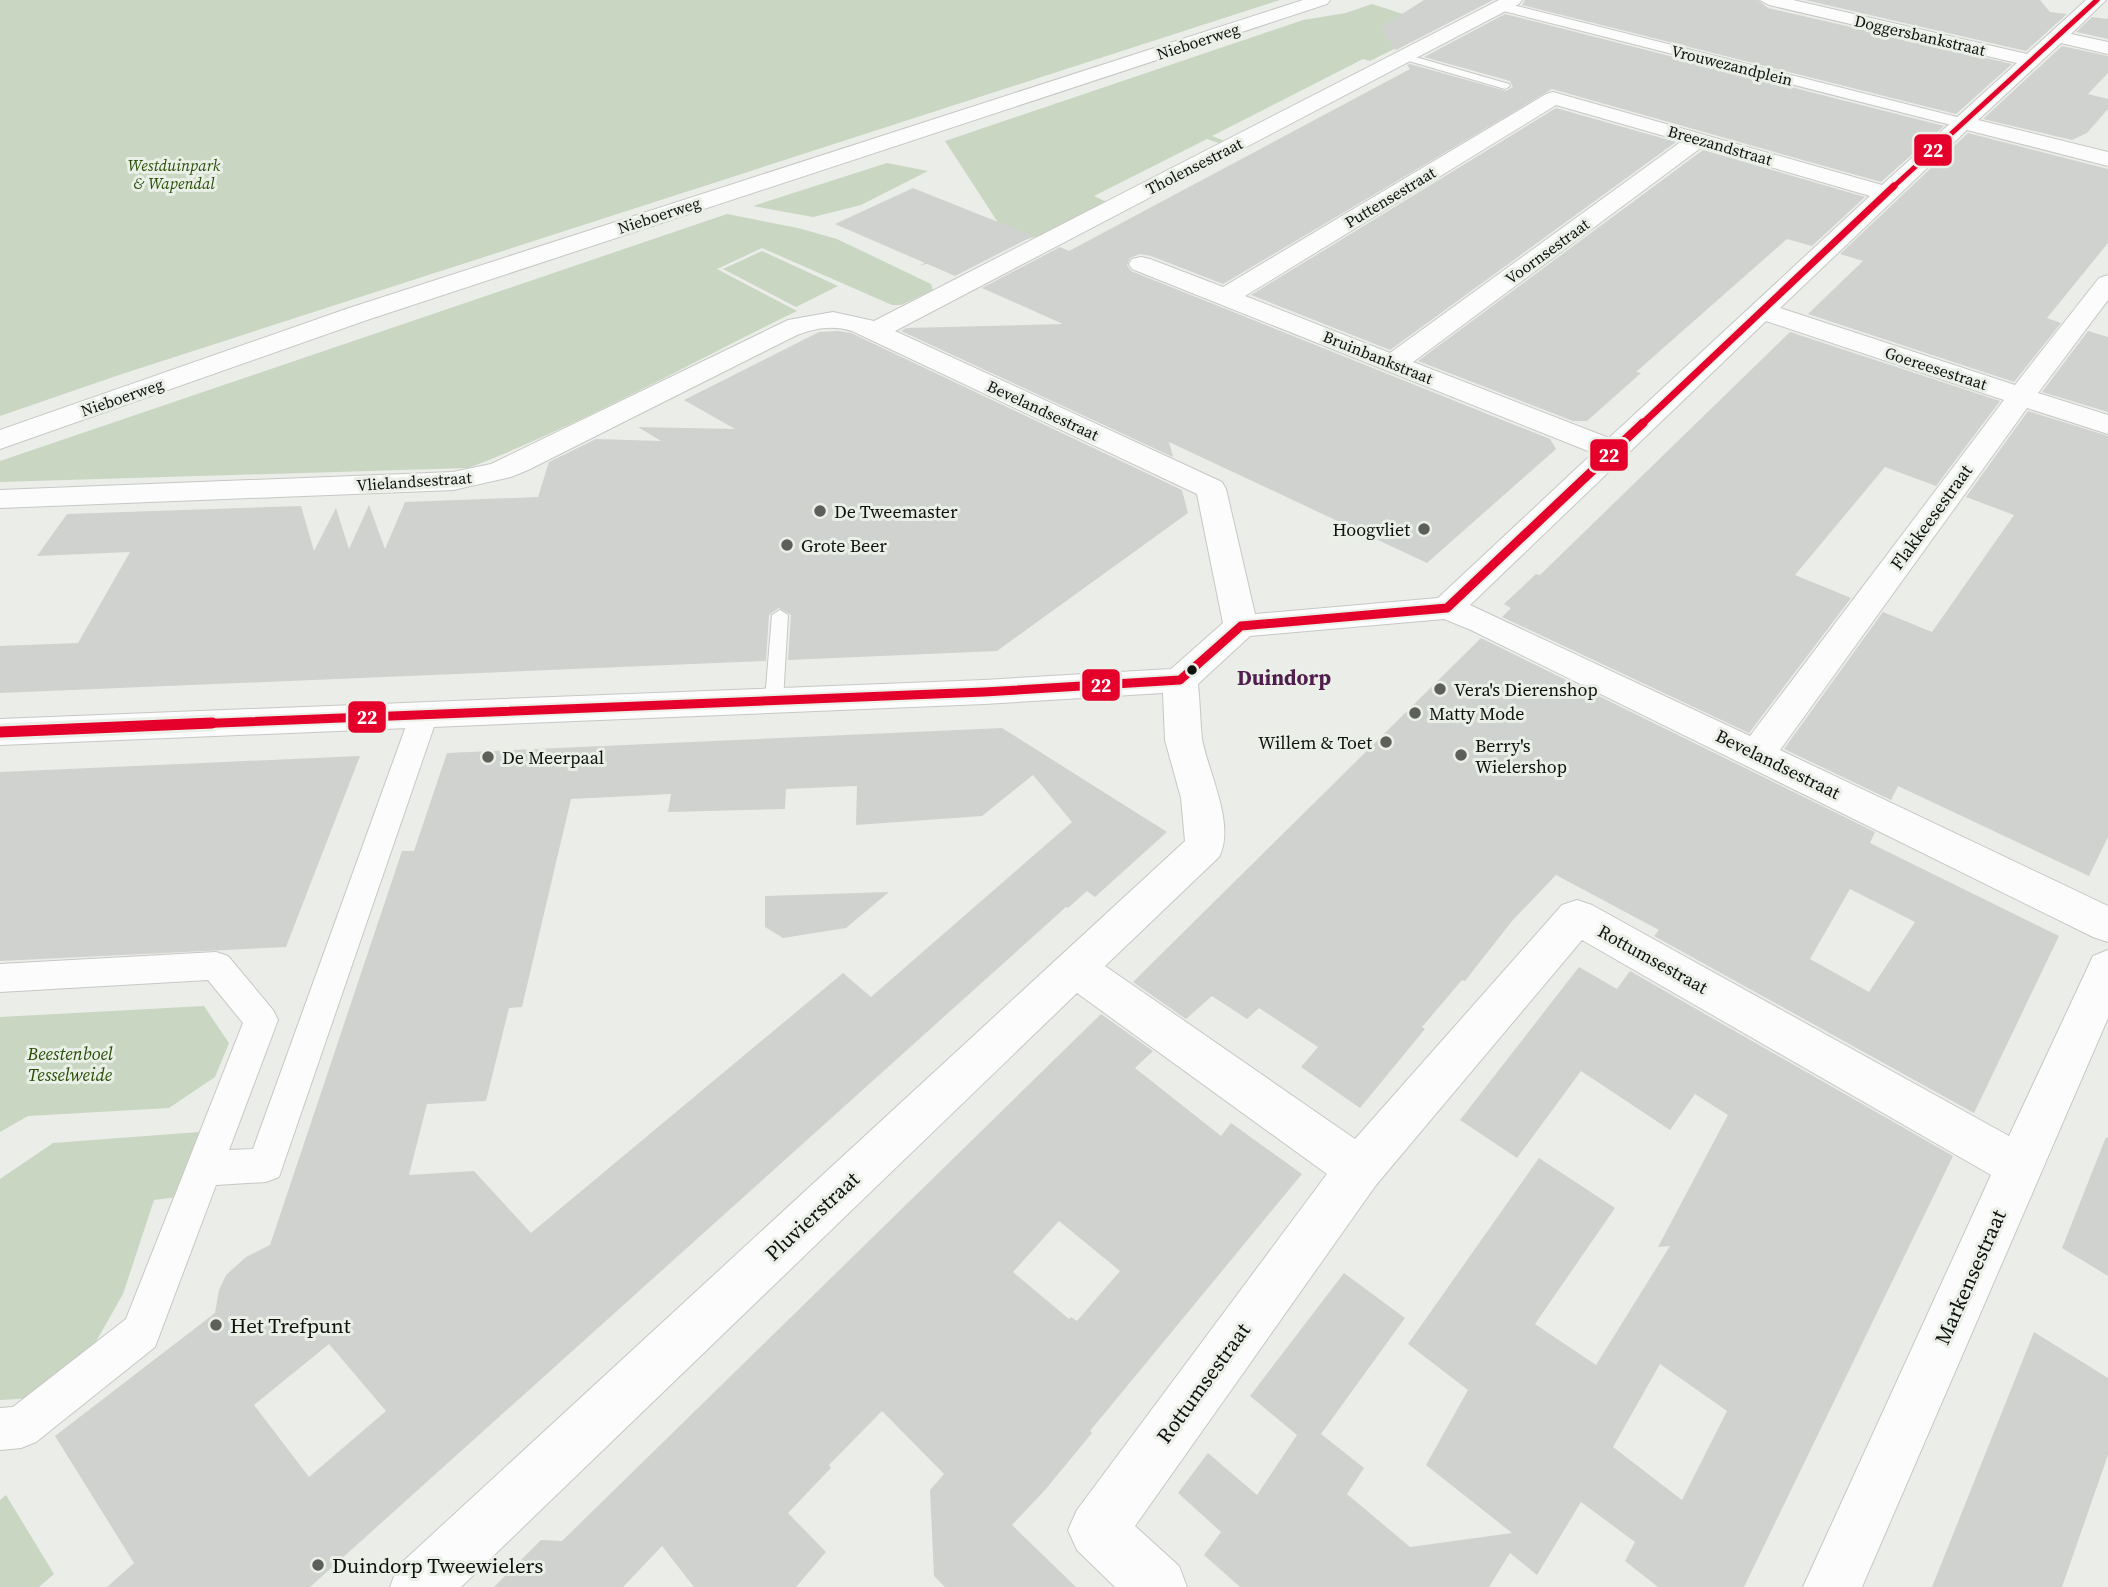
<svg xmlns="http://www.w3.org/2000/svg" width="2108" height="1587" font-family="'Source Serif 4',serif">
<rect width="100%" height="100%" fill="#ebede9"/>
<path fill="#c9d6c2" d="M0 0H1280L122 374 0 416Z
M1372 4 1440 26 1370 61 1363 59 1212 136 1227 142 1222 144 1207 139 1094 196 1109 203 1039 236 918 266 995 233 997 221 945 141 1303 20 1346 13Z
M887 163 928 171 861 205 813 217 753 206Z
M727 214 798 228 837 239 931 284 933 290 901 305H892L762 248 717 269 797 311C688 364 581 425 468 468L0 482V461Z
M762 251 838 286 796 307 723 269Z
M204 1006 229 1043 215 1077 169 1108 28 1116 0 1132V1017Z
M199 1132 178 1197 154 1200 123 1294 89 1354 34 1398 0 1400V1179L53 1143Z
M6 1495 54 1574 39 1587H0V1500Z"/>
<path fill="#d0d2cf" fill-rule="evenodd" d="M1424 0H1493L1396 50 1380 28Z
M1525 0H1758L1768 8 2012 64 1956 114 1522 5Z
M1805 0H2040L2050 12 2067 14 2026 51Z
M1505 14 1944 126 1881 182 1552 89 1223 284 1151 256 1140 254 1130 258 1127 265 1131 271 1550 439 1556 449 1427 563 1169 442 1173 457 901 331 906 328 1063 324 982 288 1060 247 1069 251 1410 69 1407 65 1410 64 1506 91 1513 87 1510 81 1424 57Z
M2092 17 2108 19V39L2076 32Z
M2062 46 2108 56V73L2088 94 2108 99V109L2087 133 2072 140 1983 119Z
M1556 108 1676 142 1390 350 1251 295Z
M1968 133 2108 169V243L2047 318 2061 323 2014 382 1808 314 1863 261 1840 254Z
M1703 150 1865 197 1812 246 1787 239 1636 372 1641 373 1587 421H1573L1418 361Z
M913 188 1033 236 955 276 835 224Z
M838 331 851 333 1182 490 1188 513 997 651 788 660 791 615 779 608 769 615 766 661 0 693V646L78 643 130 552 37 556 67 514 301 506 314 551 336 508 349 549 369 505 385 549 405 502 538 497 549 462 596 439 661 441 638 427 735 429 684 400 819 332Z
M2088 331 2108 337V412L2042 392Z
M1790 332 2000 401 1936 486 1885 467 1795 575 1851 598 1749 733 1502 617 1511 608 1504 604 1536 574 1540 575Z
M2028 411 2108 436V837L2089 876 1898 786 1891 800 1784 749 1883 612 1932 632 2014 515 1966 497Z
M1481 638 1875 832 1870 843 2059 936 1974 1113 1654 936 1659 930 1556 875 1512 921 1465 981 1462 980 1422 1027 1425 1029 1360 1108 1301 1067 1318 1047 1259 1008 1247 1019 1212 996 1186 1019 1133 982ZM1850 889 1915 922 1869 992 1810 959Z
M1002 728 1167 832 1095 897 1087 891 1068 908 1066 907 310 1587H107L134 1563 55 1436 215 1313 219 1290 226 1275 246 1257 270 1245 402 851H414L447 753ZM1033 775 1072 822 871 997 843 973 531 1233 474 1171 409 1175 427 1104 486 1101 509 1008 522 1007 571 799 671 794 668 812 785 809 786 789 857 786 856 825 982 816ZM329 1344 386 1411 309 1477 254 1405Z
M360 756 286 947 0 961V772Z
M889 892 846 928 783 938 765 927V896Z
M1579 967 1617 989 1630 971 1953 1156 1744 1587H1658L1625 1561 1635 1542 1581 1502 1537 1575 1510 1553 1489 1587H1240L1204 1555 1221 1532 1178 1493 1208 1453 1257 1495 1297 1435 1250 1396 1344 1273 1405 1318 1321 1434 1364 1468 1347 1494 1410 1547 1512 1533 1426 1465 1468 1390 1408 1344 1539 1158 1615 1208 1535 1324 1596 1365 1670 1246 1658 1247 1728 1115 1695 1094 1670 1130 1581 1071 1517 1158 1460 1120ZM1660 1364 1727 1411 1682 1500 1613 1447Z
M1101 1014 1153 1051 1135 1068 1221 1136 1231 1123 1302 1174 1090 1431 1092 1433 1045 1490 1012 1525 1076 1587H945L934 1576 930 1490 944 1474 882 1411 829 1465 831 1468 788 1513 826 1552 796 1587H694L662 1546 623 1587H494L541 1540 562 1541ZM1059 1221 1120 1271 1077 1321 1071 1317 1069 1319 1013 1272Z
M2106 1137 2108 1138V1276L2062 1248Z
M2034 1332 2108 1378V1455L2062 1587H1932Z"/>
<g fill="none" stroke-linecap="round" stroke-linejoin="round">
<defs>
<path id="service" d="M1405 54 1509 84 1510 86 1505 89 1402 59 1400 57Z
M780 610 788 615 783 700 780 704H768L765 700 772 615Z"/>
<path id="pedestrian" d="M1501 2 1969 120 1971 123 1963 128 1496 9V3Z
M424 705 434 708 438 715 279 1177 266 1182 216 1185 155 1347 36 1442 21 1448 0 1450V1408L13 1407 126 1319 243 1023 208 980 0 992V964L216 952 228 956 273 1010 278 1020 229 1150 253 1149 410 715 414 708Z"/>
<path id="minor" d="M1499 0H1522L1519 4 895 331 1222 482 1226 489 1255 614 1438 598 1593 453 1132 269 1129 264 1132 259 1141 257 1150 259 1223 287 1546 94 1553 92 1882 185 2017 63 1769 5 1760 0H1793L2027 54 2086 0H2106L2071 34 2108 42V54L2061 43 1978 120 2108 152V166L1967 130 1780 308 2015 385 2099 278 2108 275V300L2038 393 2108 415V434L2027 408 1780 750 2108 906V942L2093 937 1471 630 1444 619 1250 636 1198 684C1200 702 1200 721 1202 739 1208 772 1236 825 1219 857L1105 966 1355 1139 1562 905 1577 900 1592 905 2009 1136 2093 956 2108 950V1018L1862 1587H1803L1991 1175 1582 940 1376 1185 1135 1526 1179 1566 1187 1587H1115L1077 1550 1068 1530 1077 1510 1327 1174 1077 993 461 1587H390L398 1566 1185 841 1181 798 1165 740 1163 693 984 704 0 745V719L984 680 1171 669 1223 623 1197 494 852 331C833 325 816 328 797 335L528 470 511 477 453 490 0 508V490L453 472 491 464 788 320 833 312 874 321ZM1556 105 1682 141 1390 353 1245 296ZM1702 147 1870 196 1609 438 1413 362ZM1766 321 2004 400 1750 736 1470 605Z"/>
<path id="tertiary" d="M1303 0H1330L1327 4 367 320 0 449V430L349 308Z"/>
</defs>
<use href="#service" stroke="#c7c8c5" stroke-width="2"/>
<use href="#pedestrian" stroke="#c7c8c5" stroke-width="2"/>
<use href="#minor" stroke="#c7c8c5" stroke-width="2"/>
<use href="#tertiary" stroke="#c7c8c5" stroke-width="2"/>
<use href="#service" fill="#fcfcfc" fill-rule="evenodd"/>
<use href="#pedestrian" fill="#fcfcfc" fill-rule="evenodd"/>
<use href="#minor" fill="#fcfcfc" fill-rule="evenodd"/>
<use href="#tertiary" fill="#fcfcfc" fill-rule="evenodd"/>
<defs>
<path id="bus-1-far3" d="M1892 188 2097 0"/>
<path id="bus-1-far2" d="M1641 425 1894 186"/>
<path id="bus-1-far1" d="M1447 608 1643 423
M169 725 984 692 1180 680 1241 626 1447 608"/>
<path id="bus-1" d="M0 732 212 723"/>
</defs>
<use href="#bus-1-far3" stroke="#eaefe7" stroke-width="8"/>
<use href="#bus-1-far2" stroke="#eaefe7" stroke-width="10"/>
<use href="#bus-1-far1" stroke="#eaefe7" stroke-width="13"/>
<use href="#bus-1" stroke="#eaefe7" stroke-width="17"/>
<use href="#bus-1-far3" stroke="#e4002b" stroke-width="5"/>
<use href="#bus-1-far2" stroke="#e4002b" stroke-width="7"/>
<use href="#bus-1-far1" stroke="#e4002b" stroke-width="9"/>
<use href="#bus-1" stroke="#e4002b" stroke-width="11"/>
</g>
<g fill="#5d5f5b" stroke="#eaefe7" stroke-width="2.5">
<circle cx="820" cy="511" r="7"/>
<circle cx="1424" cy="529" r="7"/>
<circle cx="787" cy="545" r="7"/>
<circle cx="1440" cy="689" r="7"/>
<circle cx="1415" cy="713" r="7"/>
<circle cx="1386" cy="742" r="7"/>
<circle cx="1461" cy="755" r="7"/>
<circle cx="488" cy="757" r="7"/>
<circle cx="216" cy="1325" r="7"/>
<circle cx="318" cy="1565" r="7"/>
</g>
<circle fill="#10120f" stroke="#eaefe7" stroke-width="2.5" cx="1192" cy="670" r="6"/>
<g text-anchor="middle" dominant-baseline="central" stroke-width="6" stroke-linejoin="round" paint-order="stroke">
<g font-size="16" fill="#10120f" stroke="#eaefe7">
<text transform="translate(1920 35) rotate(13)">Doggersbankstraat</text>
<text transform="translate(1198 41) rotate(-18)">Nieboerweg</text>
<text transform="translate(1732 65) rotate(14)">Vrouwezandplein</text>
<text transform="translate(1720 145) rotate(16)">Breezandstraat</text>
<text transform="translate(1194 166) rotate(-27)">Tholensestraat</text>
<text transform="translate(1390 197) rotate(-31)">Puttensestraat</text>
<text transform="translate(659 215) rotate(-18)">Nieboerweg</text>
<text transform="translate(1547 251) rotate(-36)">Voornsestraat</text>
<text transform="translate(1378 357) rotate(22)">Bruinbankstraat</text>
<text transform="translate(1936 368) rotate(18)">Goereesestraat</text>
<text transform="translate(122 397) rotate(-19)">Nieboerweg</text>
<text transform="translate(1043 410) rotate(25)">Bevelandsestraat</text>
<text transform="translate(414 481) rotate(-4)">Vlielandsestraat</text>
</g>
<g font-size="16" font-style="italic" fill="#284f05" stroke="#eaefe7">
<text x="174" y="165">Westduinpark<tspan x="174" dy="18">&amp; Wapendal</tspan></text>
</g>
<g font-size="18" fill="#10120f" stroke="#eaefe7" text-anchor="start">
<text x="834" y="511">De Tweemaster</text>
<text x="1410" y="529" text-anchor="end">Hoogvliet</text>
<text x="801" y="545">Grote Beer</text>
<text x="1454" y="689">Vera's Dierenshop</text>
<text x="1429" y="713">Matty Mode</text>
<text x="1372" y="742" text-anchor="end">Willem &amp; Toet</text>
<text x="1475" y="745">Berry's<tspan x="1475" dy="21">Wielershop</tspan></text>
<text x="502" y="757">De Meerpaal</text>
</g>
<g font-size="18" fill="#10120f" stroke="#eaefe7">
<text transform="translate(1931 517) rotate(-54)">Flakkeesestraat</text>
<text transform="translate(1778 764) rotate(26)">Bevelandsestraat</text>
<text transform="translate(1653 959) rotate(29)">Rottumsestraat</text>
</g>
<g font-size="18" font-style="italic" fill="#284f05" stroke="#eaefe7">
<text x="70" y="1053">Beestenboel<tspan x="70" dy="21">Tesselweide</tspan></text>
</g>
<g font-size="21" font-weight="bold" fill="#501e4e" stroke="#eaefe7">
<text x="1284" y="677">Duindorp</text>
</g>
<g font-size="21" fill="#10120f" stroke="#eaefe7">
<text transform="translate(812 1216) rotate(-43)">Pluvierstraat</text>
<text transform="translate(1970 1277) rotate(-66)">Markensestraat</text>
<text transform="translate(1203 1383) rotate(-54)">Rottumsestraat</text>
</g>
<g font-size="21" fill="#10120f" stroke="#eaefe7" text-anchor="start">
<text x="230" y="1325">Het Trefpunt</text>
<text x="332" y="1565">Duindorp Tweewielers</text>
</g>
</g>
<g stroke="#eaefe7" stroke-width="2.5">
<rect x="1913" y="133" width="40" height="34" rx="7" fill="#e4002b"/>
<rect x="1589" y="438" width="40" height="34" rx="7" fill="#e4002b"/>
<rect x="1081" y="668" width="40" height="34" rx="7" fill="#e4002b"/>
<rect x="347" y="700" width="40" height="34" rx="7" fill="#e4002b"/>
</g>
<g font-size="19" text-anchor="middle" font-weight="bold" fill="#fff">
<text x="1933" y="157">22</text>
<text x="1609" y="462">22</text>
<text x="1101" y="692">22</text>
<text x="367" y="724">22</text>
</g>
</svg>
